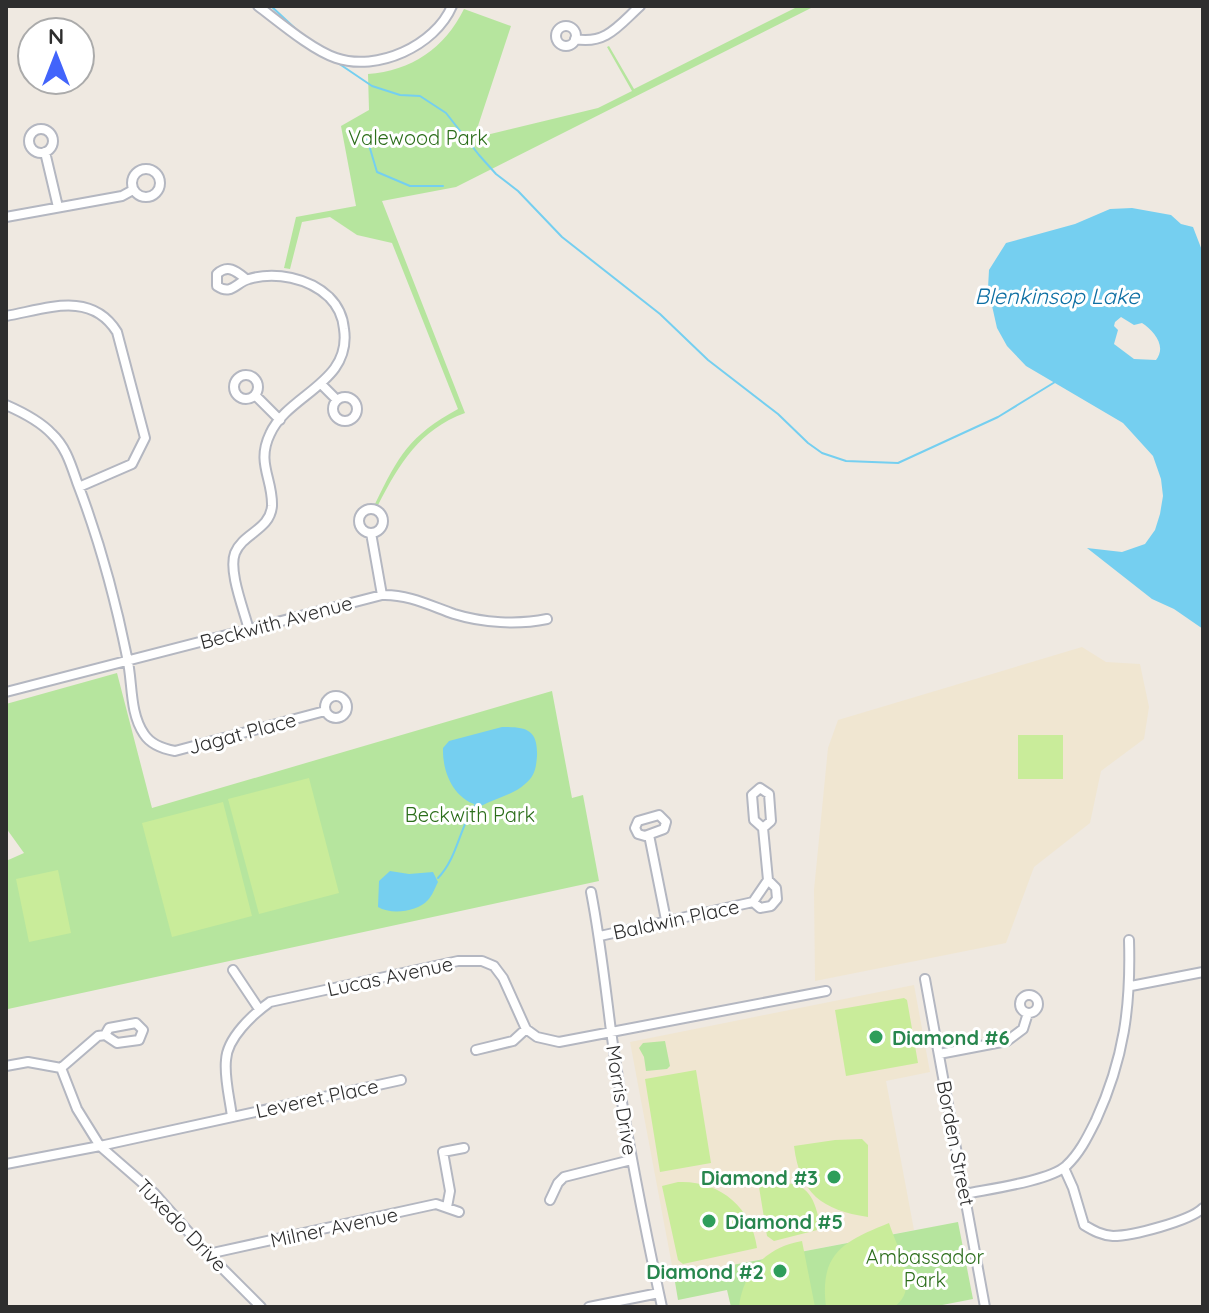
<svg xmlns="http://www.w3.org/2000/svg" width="1209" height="1313" font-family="Quicksand,sans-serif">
<rect width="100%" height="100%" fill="#efe9e1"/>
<path fill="#f0e6d1" d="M1082 647 1106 662 1140 664 1149 707 1144 739 1101 771 1090 823 1034 867 1006 943 815 981 814 890 828 748 838 720Z
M914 985 930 1072 886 1081 914 1230 674 1276 630 1042Z"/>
<path fill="#b6e59e" d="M799 6H815L456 187 382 201 465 413C419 430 400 463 378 505L375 504C399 455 409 436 458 409L392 243 357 235 330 217 302 222 290 269 284 268 296 217 356 206 341 126 369 110 368 74C411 71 445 48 464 9L511 26 474 138 598 108 632 91 607 47 609 46 634 89Z
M117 673 152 808 552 691 572 798 583 795 599 881 8 1009 6 861 24 853 6 828V704Z
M665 1041 670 1066 667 1069 646 1071 644 1057 639 1048 643 1043Z
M958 1222 973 1299 932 1307H731L727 1290 678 1300 674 1276Z"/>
<path fill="#c9ec9a" d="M1018 735H1063V779H1018Z
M309 778 339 893 259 914 228 799Z
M223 802 252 916 172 937 142 823Z
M58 870 71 933 29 942 16 879Z
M904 998 907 1000 918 1063 846 1076 835 1010Z
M696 1070 711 1163 660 1172 645 1079Z
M862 1139 868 1145V1217C822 1210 800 1194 794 1146L835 1140Z
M678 1182C719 1180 752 1207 757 1248L683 1264 678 1260 662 1186Z
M783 1183C812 1183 816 1205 821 1229L774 1241 767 1236 759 1187Z
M889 1223C897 1248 921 1289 894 1307H826C819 1252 845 1241 889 1223Z
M802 1241 815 1307H739C743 1271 767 1247 802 1241Z"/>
<path fill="#75cff0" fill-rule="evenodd" d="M1132 208 1171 215 1181 224 1193 227 1203 253V629L1174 609 1152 599 1087 548 1122 552 1145 544 1155 530 1160 514 1163 496 1161 479 1153 456 1123 423 1026 366 1007 346 997 328 988 288 989 270 1006 243 1075 224 1110 209ZM1121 317 1134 325 1142 323C1154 331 1167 346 1156 360L1134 359 1114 344 1118 330 1114 326 1115 322Z
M502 727C526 727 538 729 537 756 536 768 535 776 525 784 513 795 496 798 481 806 454 801 442 772 443 748L449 741Z
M390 871 409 874 433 872 438 882C435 888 432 896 428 900 417 912 391 915 378 907L379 881Z"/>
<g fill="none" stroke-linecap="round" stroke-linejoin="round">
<path stroke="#75cff0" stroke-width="2" d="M271 6 299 32
M335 61 372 86 400 95 420 96 446 113 479 155 496 174 518 191 562 237 660 314 708 360 778 414 808 443 822 453 846 461 898 463 998 417 1055 382
M366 135 377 172 410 186H443
M438 878C458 857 459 828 475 805"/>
<defs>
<path id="minor" d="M258 6C278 21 312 50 336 58 377 72 435 46 452 6
M556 36a10 10 0 1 1 20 0a10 10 0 1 1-20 0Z
M575 39C606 45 619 25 640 6
M29 141a12 12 0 1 1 24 0a12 12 0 1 1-24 0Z
M45 152 58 207
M132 183a14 14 0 1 1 28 0a14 14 0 1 1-28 0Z
M6 217 122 196 133 190
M246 279C236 271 228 264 217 274V286C232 296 236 282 249 279 275 271 309 278 329 297 338 306 343 317 344 329 352 383 288 394 270 434 256 463 273 479 272 506 270 530 243 533 235 553 228 571 244 610 249 630
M6 316C46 309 91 290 117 332L145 438 132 464 79 487
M234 387a12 12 0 1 1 24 0a12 12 0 1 1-24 0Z
M321 384 337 400
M255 395 280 420
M333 409a12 12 0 1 1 24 0a12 12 0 1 1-24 0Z
M6 405C22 412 40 421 52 434 66 447 71 465 77 482 99 539 115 598 127 657 133 682 129 712 144 734 151 745 164 749 175 751L325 711
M359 521a12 12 0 1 1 24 0a12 12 0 1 1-24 0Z
M371 533 382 595
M6 692 382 595C408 594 431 606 454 614 483 623 518 625 547 619
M325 707a11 11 0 1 1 22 0a11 11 0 1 1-22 0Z
M659 815 666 822 664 829 645 836 638 834 635 828 638 821Z
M763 828 771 821 769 794 760 788 752 795 754 820 763 828 768 880
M649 835 666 920
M591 892C600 938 605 984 611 1031 624 1124 642 1215 662 1307
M600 936 753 902 768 880 776 888 777 899 771 906 760 908 753 902
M233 970 259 1009
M925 979 985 1307
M1131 986 1203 972
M1020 1004a9 9 0 1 1 18 0a9 9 0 1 1-18 0Z
M476 1050 513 1041 526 1029
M939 1054 1007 1041 1023 1029 1028 1013
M6 1066 28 1062 61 1068 77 1109 100 1146 154 1193 208 1254 261 1307
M61 1068 98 1036 105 1035 109 1028 136 1023 143 1030 139 1040 117 1043 105 1035
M232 1117C230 1099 224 1078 226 1060 227 1038 253 1014 270 1002L458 961H482L494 966 503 978 526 1029 537 1037 559 1042 826 991
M6 1164 100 1146 401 1080
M1064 1168 1073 1188 1084 1225C1094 1231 1101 1235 1113 1236 1132 1236 1190 1221 1203 1208
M965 1194C989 1189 1049 1181 1066 1166 1080 1153 1088 1136 1096 1120 1124 1059 1131 1006 1129 940
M550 1200 558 1183 564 1177 631 1160
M447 1207 450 1191 443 1152 464 1148
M208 1254 436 1204 459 1212
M589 1307 659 1293"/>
</defs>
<use href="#minor" stroke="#b4b7c1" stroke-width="12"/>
<use href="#minor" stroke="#fff" stroke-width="8"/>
</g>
<g fill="#2e9e5b" stroke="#fff" stroke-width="3">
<circle cx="876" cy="1037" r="8"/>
<circle cx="834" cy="1177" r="8"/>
<circle cx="709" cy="1221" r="8"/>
<circle cx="780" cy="1271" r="8"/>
</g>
<g text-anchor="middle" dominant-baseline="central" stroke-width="6" stroke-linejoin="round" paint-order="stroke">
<g font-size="20" fill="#2c6e1b" stroke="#fff">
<text x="418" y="137">Valewood Park</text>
<text x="470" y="814">Beckwith Park</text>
<text x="925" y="1256">Ambassador<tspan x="925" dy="23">Park</tspan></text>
</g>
<g font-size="20" fill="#2e2e2e" stroke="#fff">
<text transform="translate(276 622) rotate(-15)">Beckwith Avenue</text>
<text transform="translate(242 733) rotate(-15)">Jagat Place</text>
<text transform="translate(676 919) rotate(-12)">Baldwin Place</text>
<text transform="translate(390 976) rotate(-12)">Lucas Avenue</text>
<text transform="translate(317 1098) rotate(-12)">Leveret Place</text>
<text transform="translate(622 1100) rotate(81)">Morris Drive</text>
<text transform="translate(956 1143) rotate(79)">Borden Street</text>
<text transform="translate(182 1225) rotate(46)">Tuxedo Drive</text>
<text transform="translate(334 1227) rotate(-12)">Milner Avenue</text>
</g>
<g font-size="20" font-weight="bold" fill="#27864d" stroke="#fff" text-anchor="start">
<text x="892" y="1037">Diamond #6</text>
<text x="818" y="1177" text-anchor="end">Diamond #3</text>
<text x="725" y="1221">Diamond #5</text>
<text x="764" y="1271" text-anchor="end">Diamond #2</text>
</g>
<g font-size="22" font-style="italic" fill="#0d6fa3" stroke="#fff">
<text x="1057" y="296">Blenkinsop Lake</text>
</g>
</g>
<rect width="1209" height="1313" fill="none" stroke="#2e2e2e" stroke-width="16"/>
<g transform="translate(56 56)"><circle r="38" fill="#ffffff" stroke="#ababab" stroke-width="2"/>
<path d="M0-6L14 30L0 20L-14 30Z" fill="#4264fb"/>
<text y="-12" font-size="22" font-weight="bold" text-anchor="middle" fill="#2e2e2e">N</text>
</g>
</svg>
